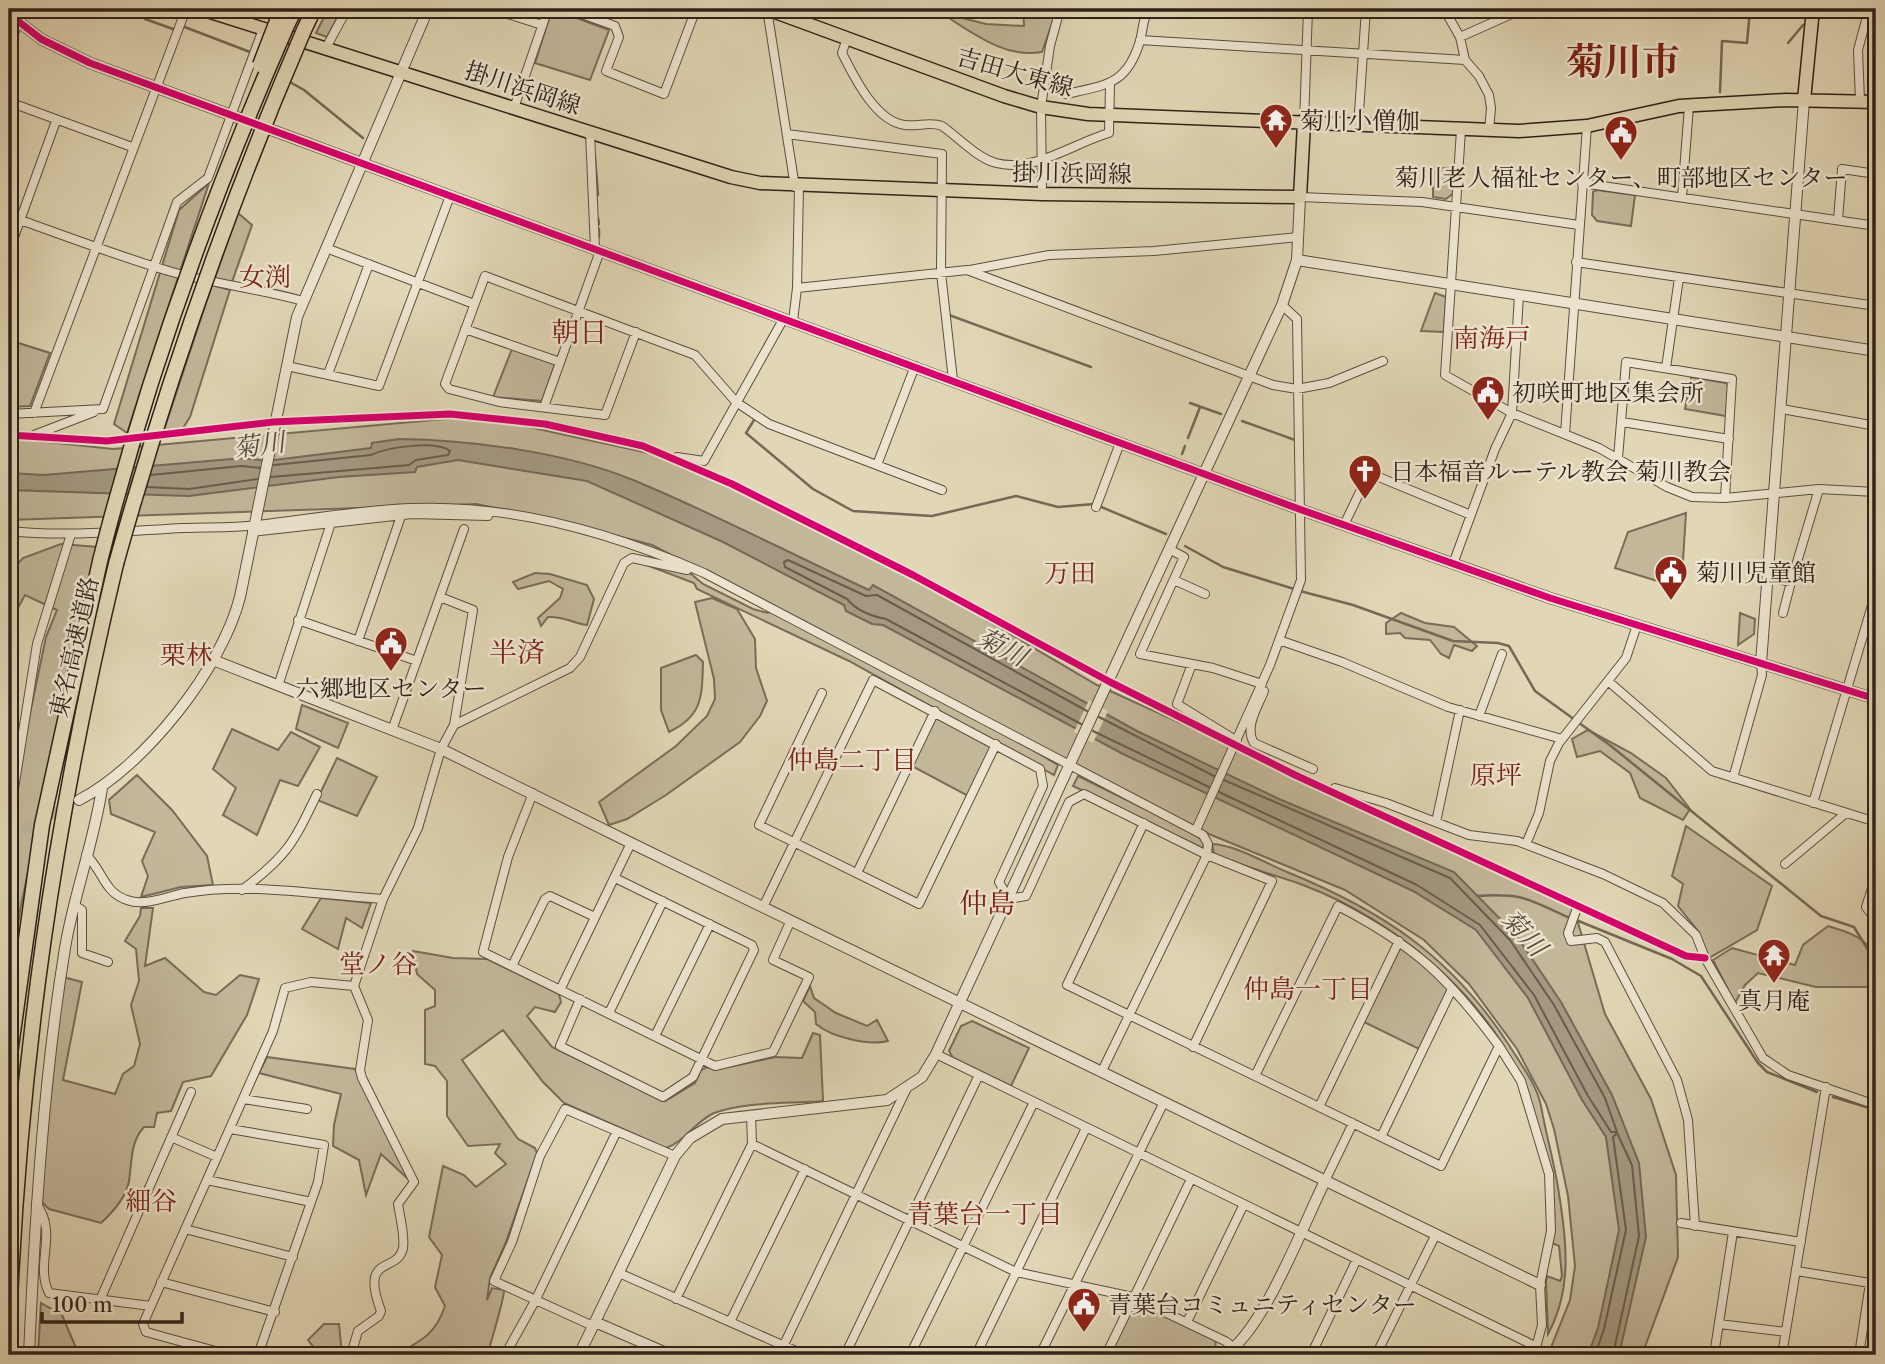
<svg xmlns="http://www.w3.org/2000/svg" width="1885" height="1364" font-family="'Libre Caslon Text','Noto Serif JP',serif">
<rect width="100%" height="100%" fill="#e1d6b5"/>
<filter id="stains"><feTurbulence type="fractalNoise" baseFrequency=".00286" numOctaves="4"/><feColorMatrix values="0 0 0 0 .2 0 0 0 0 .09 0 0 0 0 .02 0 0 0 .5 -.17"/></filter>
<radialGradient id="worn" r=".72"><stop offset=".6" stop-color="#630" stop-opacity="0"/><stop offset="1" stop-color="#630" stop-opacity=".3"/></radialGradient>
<path fill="#c3b79a" stroke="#796c59" stroke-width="2" d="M328 9H342L327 37 316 33Z
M552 9 609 30 590 80 535 63Z
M1023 9H1057L1042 52C1003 59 971 31 939 12L986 24 1024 26Z
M1433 167 1455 169 1454 193 1446 199 1433 197Z
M209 183 127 433 114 424 179 210Z
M1597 190 1635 195 1631 226 1597 221 1592 215 1593 192Z
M238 213 252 225 232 282 214 280Z
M212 285 230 290 190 417 183 428 164 430Z
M1435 293 1446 297 1444 332 1421 331Z
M9 340 50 353 30 406 9 407Z
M512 349 555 364 542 401 493 397Z
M1691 377 1726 383 1729 386 1726 416 1685 409Z
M478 416 676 459 889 563 1097 685 1519 877 1573 906 1605 1014 1651 1099 1676 1175 1678 1257 1642 1355H1548L1570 1300 1575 1266 1568 1196 1554 1129 1546 1104 1517 1049 1469 984 1424 940 1345 890 1209 834 652 545 556 520 476 504 9 520V438L113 449Z
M1686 513 1682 576 1669 573 1664 583 1615 568 1628 532Z
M61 544 97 547 20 910 9 997V836L18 771 46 637 57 610 25 595 9 624V573L23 558Z
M643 560 691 574 703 584 753 609 768 613 771 610 1021 743 1058 765 1054 775 849 661 697 589 694 583 636 561Z
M535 573 550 574 587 585 594 599 587 625C572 623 564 616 548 617L541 626 538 618 560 598 563 589 549 581 518 589 513 582Z
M712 598 737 609 755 639 756 668 767 701 760 716 740 742 666 795 627 819 609 825 599 802 676 746 707 716 715 699 714 679 695 602Z
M1401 613 1425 623 1454 627 1477 646 1472 651 1454 645 1449 658 1441 654 1430 640 1405 638 1400 633 1386 634V623Z
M1740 613 1755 619 1754 634 1738 645Z
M696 655 703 662C702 696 703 716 669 732L661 710V668Z
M302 705 348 723 338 748 296 729Z
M936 716 989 745 991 750 968 796 912 766Z
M232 729 278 750 291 732 320 747 298 786 280 780 257 835 223 815 236 788 213 769Z
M1588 730 1631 753 1666 778 1690 809 1683 820 1640 798 1630 773 1600 751 1577 757 1572 739Z
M337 758 377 777 357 816 317 800Z
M137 775 172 810 207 856 213 885 181 887 141 897 148 876 142 861 155 832 111 814 109 800Z
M1078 776 1192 832 1203 841 1204 849 1073 786Z
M1686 826 1772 886 1757 930 1709 958 1698 931 1678 906 1683 884 1672 876Z
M1212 844C1236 845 1265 863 1287 872 1383 911 1451 956 1509 1045 1520 1063 1537 1085 1541 1106 1546 1135 1555 1165 1559 1194 1567 1243 1572 1290 1548 1334L1546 1281 1547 1276 1560 1281 1562 1276 1559 1246 1552 1243C1560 1203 1547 1162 1536 1124 1531 1109 1528 1092 1521 1078 1481 991 1392 919 1303 885 1273 874 1243 867 1214 854Z
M321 898 371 903 362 928 346 918 338 949 302 929Z
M141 908H153L145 966 165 958 204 992 216 995 240 975 259 979 247 1015 211 1076 183 1082 171 1111 157 1113 154 1127H144C130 1142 132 1162 129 1181 126 1198 113 1212 101 1223L49 1209 40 1200 63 977 82 982 63 1080 115 1094 123 1074 134 1066 140 1044 131 1005 139 981 136 949 125 941 140 916Z
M1828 926C1868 938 1876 944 1876 987H1816L1758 973 1745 985 1735 1003 1713 960 1732 948 1795 965 1803 945Z
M1402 944 1450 985 1419 1049 1364 1022Z
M413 951 453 958 487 959 559 994 561 1002 555 1012 535 1007 527 1016 552 1047 665 1101 695 1083 701 1070 708 1067 716 1070 775 1057 802 1058 813 1033 820 1035 823 1101C790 1104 746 1101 714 1113 696 1121 684 1142 666 1148L564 1103 543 1082 503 1030 462 1060 518 1139 535 1148 537 1153 506 1242 490 1278 487 1300 492 1288 504 1290C505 1295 490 1346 487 1355H467V1351L465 1355H395C420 1341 435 1336 445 1306L435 1287 442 1255 429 1237 443 1166 464 1175 476 1187 506 1164 495 1153 500 1144 468 1146 447 1116V1081L435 1066 425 1064V1010L435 1006V990L417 974Z
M810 986 814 998 836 1013 867 1026 877 1020 888 1041C869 1046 831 1037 816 1024L815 1012 803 1001Z
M972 1021 1029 1048 1011 1086 953 1058 949 1051 961 1026Z
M267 1057 355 1069 397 1149 407 1178 381 1154 366 1195 359 1160 333 1146 334 1125 341 1094 259 1073Z
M41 1303 62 1315 79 1355H38Z
M1141 1304 1216 1340 1215 1350 1202 1355H1109L1133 1306Z
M324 1324H339L342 1355H320L308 1340Z"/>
<path fill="#a49880" stroke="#756856" stroke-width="2" d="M399 439C472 440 565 452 633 480 713 513 791 554 869 590L873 585 1137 731 1279 799 1454 872 1516 935 1561 1002 1612 1095 1639 1163 1646 1237 1619 1355H1588L1598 1328 1619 1230 1606 1137 1582 1100 1528 998 1476 930 1413 891 1123 754 883 625 872 624 846 611 844 605 723 542 587 481 458 460 417 467 415 472 339 477 189 496 9 490V473L44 475 244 458 266 461 371 448 372 443Z"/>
<path fill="#e1d6b5" d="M1089 700 1108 711 1093 743 1074 732Z"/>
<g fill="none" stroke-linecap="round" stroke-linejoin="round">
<path stroke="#6a5c4c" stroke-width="2" d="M151 475 241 466 260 468
M271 477 409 465 416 460 448 455 450 451C436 440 387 447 371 455L274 465
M147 487 189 489 257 479
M1099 717 1214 776
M1081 724 886 619C870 616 857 611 847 599L785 567 784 562 788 560 866 596 877 595 1087 711
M1093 731 1209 787
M1219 792 1417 885 1480 925 1534 995 1588 1096 1611 1132H1617L1605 1098 1554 1005 1510 940 1450 878 1224 780
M1595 1355 1604 1329 1626 1230 1613 1137 1617 1133 1632 1165 1639 1236 1613 1355"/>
<path stroke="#756856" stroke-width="2.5" d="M149 9 145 19 173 29
M182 26 250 52
M1788 43 1803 25
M288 81 304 90 363 138
M1720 92 1722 41 1747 43 1750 9
M595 157 598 195
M598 218 599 224
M599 229V237
M949 315 1091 367
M1190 403 1221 414
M754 420 746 433 813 489 853 511 932 516 1016 496 1058 507 1094 504 1166 534
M1242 421 1295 440
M1188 438 1200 407
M1182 454 1185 446
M1185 546 1223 567 1294 589
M1300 591 1353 605 1453 641 1498 643 1509 646 1535 691 1611 746 1821 916 1854 927 1876 963
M1477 896C1525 893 1527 899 1570 918
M1576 920 1672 959 1701 976 1758 1063 1767 1072 1817 1092
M1833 1097 1876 1110"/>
<path stroke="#bdb296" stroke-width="10" stroke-dasharray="10 5" stroke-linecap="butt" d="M9 836 79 800"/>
<defs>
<path id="minor" d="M492 9 542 25
M568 9 615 26 619 37 606 71 664 94 696 9
M767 9 795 187
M1444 9 1460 37 1465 60 1479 76 1489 95 1491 108 1489 131
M247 24 253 9
M1460 37 1523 9
M847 38 842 53C854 77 876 122 905 125 918 127 930 121 942 126 958 137 977 158 996 163 1034 173 1074 143 1109 133L1110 85
M1140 40 1465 60
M326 48 347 9
M9 49 18 22
M1066 94C1106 85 1127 85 1140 41 1143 30 1143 19 1148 9
M1860 101 1858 50 1869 9
M9 102 132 147
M514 108 548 9
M1304 123 1308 9
M1358 127 1366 9
M1461 130 1445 375 1512 413 1599 448 1667 487 1692 497 1725 498 1819 489 1876 492
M590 132 595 249
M787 134 942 154 941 273 953 380
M1582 183 1876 226
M1042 194 1041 107 1050 46 1060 9
M1300 197 1422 202 1579 225
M1682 197 1689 106
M9 216C63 235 117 256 172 272 216 284 260 289 303 301
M1838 220 1842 169 1876 174
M326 248 474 304
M9 251 56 121
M1576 262 1876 306
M970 270 1049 255 1154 251 1299 237
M797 288 967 270 1273 385 1297 389 1329 383 1383 361
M793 321 797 288 799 187
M465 329 560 362
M636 332 605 415 499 402 449 389 445 384 485 276 695 355 736 402 769 424 942 490
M287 366 379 386 450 196
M1666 368 1679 278
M328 374 369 264
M544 407 600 251
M1782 409 1876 426
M34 413 186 9
M9 414 103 409 177 202 208 178 263 29
M1622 422 1729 439
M1565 434 1587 126
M9 435 107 441 273 422 450 414 545 424 643 446 732 484 913 575 1110 682 1295 775 1686 956 1705 958
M34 435 94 412
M677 457 704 461 784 318
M1618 458 1626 362 1732 379 1725 498
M877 465 915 366
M1096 507 1120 443
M1344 525 1369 473 1471 515
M9 531C67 537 125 531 184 528 208 527 233 528 258 525 309 519 360 510 411 508 511 504 613 533 704 573L1203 835 1208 844 1207 855 1102 1071
M252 532 412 514 488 516
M1171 550 1184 557 1140 654 1213 668 1262 684
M1453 564 1495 449 1512 413 1519 295
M1768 577 1791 582 1819 489
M1174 580 1205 594
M1783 613 1791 582
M298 620 417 661
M1279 640 1342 662 1448 707 1562 739
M358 641 401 516
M1192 664 1177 704 1237 741
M1608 681 1712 771 1876 822
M278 686 331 523
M1264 691C1258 707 1244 727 1254 743L1313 769
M822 693 759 825 919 904 996 744
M1479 716 1502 654
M454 725 570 668 580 657 624 563 632 558 687 570
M392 730 464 529
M1733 778 1762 675 1761 663
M1335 788 1386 803 1469 835 1517 841 1603 874 1663 903 1696 935 1705 958 1763 1058 1788 1075 1876 1105
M533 793 508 857 483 952 715 1066 773 1052 809 977 773 960 791 920
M1813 803 1876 592
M9 820 37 644 71 534
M1436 822 1460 710
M1144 823 1067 985 1441 1166 1499 1046C1448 977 1415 946 1338 906L1255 1076
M1196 830 1270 665 1301 580 1297 319 1282 305
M1526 844 1539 813 1550 761 1559 743 1626 658 1637 625
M86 855C103 870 103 892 127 900 145 907 167 896 185 893 249 882 319 895 383 899
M1785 864 1846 813
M857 873 935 711
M1876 876 1866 907 1876 920
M242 890C287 856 293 844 317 794
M74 905 82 910V953L108 962
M763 907 873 680 1040 769 1043 786 999 882 1009 899 1026 896 1069 802 1084 794 1207 855 1272 881 1193 1047
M1577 908 1568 933 1571 941 1597 938 1605 942 1677 1080 1688 1120 1695 1226
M512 966 545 899 550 896 595 917
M560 990 631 843
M580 999 560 1046 663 1097 693 1077 754 950 752 945 615 878
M609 1013 663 901
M655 1036 710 924
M1499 1046 1521 1081 1549 1174 1551 1231 1540 1285 1542 1325 1534 1355
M936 1054 1537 1347
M243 1099 307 1109
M1319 1107 1399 941
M230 1129 324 1145 318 1182 258 1355
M171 1137 217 1157
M1381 1137 1452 989
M752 1144 1016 1272 1133 1297 1225 1341 1244 1355
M207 1180 311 1202
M1325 1181 1353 1123
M36 1203C59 1235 34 1262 49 1293L151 1306 273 1031 285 988 311 982 354 986 383 899 418 828 441 749 454 725 473 610 440 597
M1681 1223 1801 1242
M185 1229 293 1257
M1797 1271 1876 1284
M619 1273 805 1355
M161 1282 275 1312
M676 1299 752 1144 751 1115
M100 1300 191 1092
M151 1306 143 1324 146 1332 230 1355
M730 1322 805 1169
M1187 1322 1244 1204
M1719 1324 1786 1332
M593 1326 494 1281 512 1242 540 1156 565 1109 675 1156
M353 1348 358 1331 379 1316 381 1311C359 1253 398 1274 403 1248 405 1236 400 1217 398 1204L414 1182 362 1078 360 1070 368 1020 354 986
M505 1355 535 1301 617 1131
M779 1355 906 1090
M845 1355 979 1075
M910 1355 1034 1102
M976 1355 1086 1128
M1040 1355 1164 1102
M1106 1355 1191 1179
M1311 1355 1357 1259
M1376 1355 1436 1234
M1714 1355 1733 1232
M1782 1355 1826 1087
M1859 1355 1870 1283"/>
<path id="tertiary" d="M9 14 41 39 90 63 1299 509 1550 598 1876 699
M1297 260 1876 351
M213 660 441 749 631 843 1540 1285
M1761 663 1804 100
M79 800C144 767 222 668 240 597L297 317 428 9
M595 1322 671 1355
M29 1355C35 1219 43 1083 65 948 74 894 94 842 102 788
M579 1355 675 1156 690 1138 722 1119 887 1100 922 1077 936 1054 1282 305 1297 260 1300 197
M1224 1355C1263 1332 1303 1225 1325 1181"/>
<path id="primary" d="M201 9 731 177 760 183 1042 194 1300 197 1304 123
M767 9 1004 96 1041 107 1088 114 1519 131 1587 126 1679 106 1786 100 1876 102
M1804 100 1813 9"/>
<path id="motorway" d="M277 21 281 9
M288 23 295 9
M304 30 314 9
M9 1061 42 825 100 561
M9 1325C19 1064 55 818 116 564"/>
</defs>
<use href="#minor" stroke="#5c4e3f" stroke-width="10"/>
<use href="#tertiary" stroke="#5c4e3f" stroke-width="12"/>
<use href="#primary" stroke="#2f2118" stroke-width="15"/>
<use href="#motorway" stroke="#2f2118" stroke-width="17"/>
<use href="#minor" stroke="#ece4cf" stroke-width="8"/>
<use href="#tertiary" stroke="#ece4cf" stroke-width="10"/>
<use href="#primary" stroke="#e1d6b5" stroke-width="12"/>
<use href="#motorway" stroke="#e1d6b5" stroke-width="14"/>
<defs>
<path id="motorway-bridge" d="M260 65 277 21
M100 561C147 375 211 198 288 23
M116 564C167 381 229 204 304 30"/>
</defs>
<use href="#motorway-bridge" stroke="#2f2118" stroke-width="17" stroke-linecap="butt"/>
<use href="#motorway-bridge" stroke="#e1d6b5" stroke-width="14"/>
<defs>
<path id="cycleway" d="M9 14 41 39 90 63 1299 509 1550 598 1876 699
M9 435 107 441 273 422 450 414 545 424 643 446 732 484 913 575 1110 682 1295 775 1686 956 1705 958"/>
</defs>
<use href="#cycleway" stroke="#ece4cf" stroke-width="11"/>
<use href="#cycleway" stroke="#d6006c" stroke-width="7"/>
</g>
<defs>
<symbol id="temple-pin" viewBox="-11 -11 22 30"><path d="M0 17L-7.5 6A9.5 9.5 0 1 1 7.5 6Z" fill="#8f2418" stroke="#ece4cf"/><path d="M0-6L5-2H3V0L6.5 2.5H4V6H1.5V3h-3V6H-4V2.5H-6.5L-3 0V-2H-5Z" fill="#fff"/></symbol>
<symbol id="civic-pin" viewBox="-11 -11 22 30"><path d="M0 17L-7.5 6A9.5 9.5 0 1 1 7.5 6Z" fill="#8f2418" stroke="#ece4cf"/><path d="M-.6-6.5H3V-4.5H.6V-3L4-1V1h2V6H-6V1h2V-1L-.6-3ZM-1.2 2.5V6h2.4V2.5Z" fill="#fff"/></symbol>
<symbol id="church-pin" viewBox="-11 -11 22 30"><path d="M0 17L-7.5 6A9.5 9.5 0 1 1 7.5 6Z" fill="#8f2418" stroke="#ece4cf"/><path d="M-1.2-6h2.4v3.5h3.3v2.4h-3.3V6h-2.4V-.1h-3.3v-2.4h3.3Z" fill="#fff"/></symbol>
</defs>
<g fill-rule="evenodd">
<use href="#temple-pin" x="1257" y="101" width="38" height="52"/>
<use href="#civic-pin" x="1602" y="113" width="38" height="52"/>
<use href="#civic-pin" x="1469" y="373" width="38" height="52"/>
<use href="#church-pin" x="1346" y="452" width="38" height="52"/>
<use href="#civic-pin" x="1652" y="553" width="38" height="52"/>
<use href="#civic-pin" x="372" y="624" width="38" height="52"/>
<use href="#temple-pin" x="1755" y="936" width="38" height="52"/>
<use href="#civic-pin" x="1065" y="1285" width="38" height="52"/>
</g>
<g text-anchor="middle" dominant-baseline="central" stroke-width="5" stroke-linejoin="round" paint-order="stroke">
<g font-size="24" fill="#2f2118" stroke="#ece4cf">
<text transform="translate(1015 72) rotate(16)">吉田大東線</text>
<text transform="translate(523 88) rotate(18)">掛川浜岡線</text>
<text transform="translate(1072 173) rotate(1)">掛川浜岡線</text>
<text transform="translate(74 647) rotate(-77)">東名高速道路</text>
</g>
<g font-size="24" fill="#2f2118" stroke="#ece4cf" text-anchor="start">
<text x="1300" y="120">菊川小僧伽</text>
<text x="1621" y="177" text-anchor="middle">菊川老人福祉センター、町部地区センター</text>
<text x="1512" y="392">初咲町地区集会所</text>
<text x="1390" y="471">日本福音ルーテル教会 菊川教会</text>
<text x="1696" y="572">菊川児童館</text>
<text x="391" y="688" text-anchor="middle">六郷地区センター</text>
<text x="1774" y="1000" text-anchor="middle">真月庵</text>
<text x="1108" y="1304">青葉台コミュニティセンター</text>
</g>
<g font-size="26" fill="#7a1f14" stroke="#ece4cf">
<text x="265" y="277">女渕</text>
<text x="1492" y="338">南海戸</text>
<text x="1070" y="573">万田</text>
<text x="186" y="655">栗林</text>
<text x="852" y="760">仲島二丁目</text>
<text x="1496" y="775">原坪</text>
<text x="378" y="964">堂ノ谷</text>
<text x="1308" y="989">仲島一丁目</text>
<text x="151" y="1201">細谷</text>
<text x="985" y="1214">青葉台一丁目</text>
</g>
<g font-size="26" font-style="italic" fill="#584b3c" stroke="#ece4cf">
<text transform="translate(259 445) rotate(-8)">菊川</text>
<text transform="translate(1002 647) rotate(27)">菊川</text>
<text transform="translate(1524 933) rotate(47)">菊川</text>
</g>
<g font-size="28" fill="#7a1f14" stroke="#ece4cf">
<text x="579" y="332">朝日</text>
<text x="517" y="652">半済</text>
<text x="987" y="903">仲島</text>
</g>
<g font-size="38" font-weight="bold" fill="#7a1f14" stroke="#ece4cf">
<text x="1623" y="61">菊川市</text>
</g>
</g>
<rect width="1885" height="1364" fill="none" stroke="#e1d6b5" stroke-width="35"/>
<rect x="10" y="10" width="1864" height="1343" fill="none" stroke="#2f2118" stroke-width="3.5"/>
<rect x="18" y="18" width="1850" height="1329" fill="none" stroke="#2f2118" stroke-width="2"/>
<path d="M42 1312v10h140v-10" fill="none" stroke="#2f2118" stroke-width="3.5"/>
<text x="52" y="1312" font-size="21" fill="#2f2118" stroke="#ece4cf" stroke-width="5" paint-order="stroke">100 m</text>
<rect width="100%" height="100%" filter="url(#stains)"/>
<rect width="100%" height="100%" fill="url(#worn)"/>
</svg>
